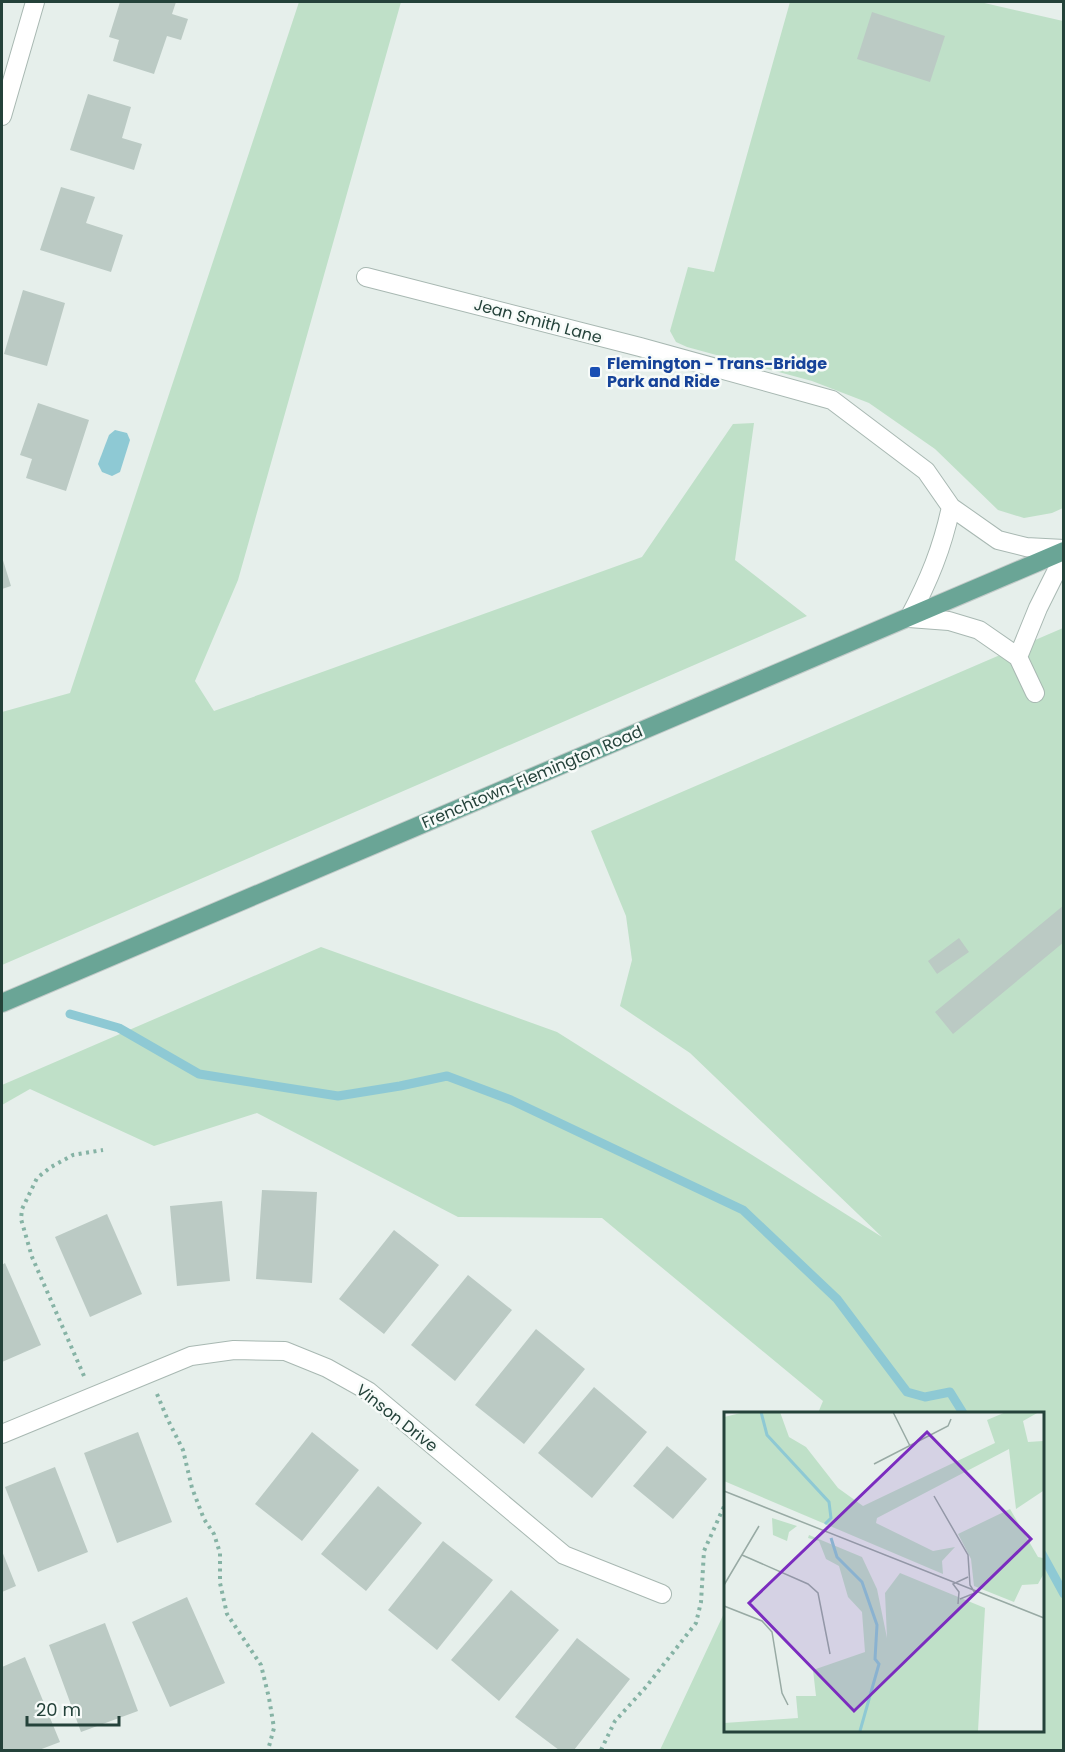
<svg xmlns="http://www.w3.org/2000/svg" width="1065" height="1752" font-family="Poppins,sans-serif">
<rect width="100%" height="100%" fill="#e6efeb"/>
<path fill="#bfe0c8" d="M299 2H401L238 580 195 681 214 711 642 557 733 424 754 423 735 560 807 616 2 965V712L70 693Z
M790 2H980L1063 21V508L1052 513 1024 518 998 510 935 449 869 403 812 381 687 347 676 342 670 331 688 267 714 272Z
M1063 628V1750H660L726 1609V1730H1042V1413H818L823 1401 602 1218 458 1217 257 1113 154 1146 30 1089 2 1105V1085L321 947 557 1032 882 1237 690 1053 620 1006 632 960 626 916 591 831Z"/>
<path fill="#8ec9d4" d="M115 430 127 433 130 440 120 472 112 476 102 472 98 464 109 435Z"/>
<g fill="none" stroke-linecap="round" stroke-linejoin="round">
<path stroke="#8ec9d4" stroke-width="9" d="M70 1014 119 1028 199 1074 338 1096 400 1086 447 1076 511 1100 743 1210 837 1299 907 1392 925 1397 950 1392 963 1413
M1042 1554 1064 1594"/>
</g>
<path fill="#bbcac4" d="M120 2H176L172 14 188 19 181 40 167 36 154 74 113 61 119 40 109 37Z
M872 12 945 36 930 82 857 59Z
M88 94 131 107 122 138 142 144 134 170 70 150Z
M61 187 95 197 86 223 123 235 111 272 40 250Z
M23 290 65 303 47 366 4 354Z
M38 403 89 420 66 491 26 478 32 459 20 455Z
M2 557 11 586 2 589Z
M1064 905V942L953 1034 935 1012Z
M959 938 969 952 937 974 928 961Z
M262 1190 317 1192 312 1283 256 1279Z
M222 1201 230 1281 177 1286 170 1206Z
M107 1214 142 1294 90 1317 55 1237Z
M394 1230 439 1265 384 1334 339 1299Z
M5 1263 41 1345 2 1362V1265Z
M468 1275 512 1310 455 1381 411 1345Z
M536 1329 585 1369 524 1444 475 1405Z
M594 1387 647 1432 592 1498 538 1453Z
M138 1432 172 1522 117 1543 84 1453Z
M312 1432 359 1470 302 1541 255 1504Z
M667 1446 707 1479 673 1519 633 1486Z
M55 1467 88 1552 38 1572 5 1487Z
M378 1486 422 1523 366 1591 321 1554Z
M443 1541 493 1580 437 1650 388 1610Z
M2 1551 16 1586 2 1592Z
M511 1590 559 1630 499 1701 451 1660Z
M187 1597 225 1683 170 1707 132 1622Z
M105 1623 138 1711 81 1732 49 1645Z
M577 1638 630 1679 574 1750H559L515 1717Z
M25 1657 60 1742 39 1750H3L2 1667Z"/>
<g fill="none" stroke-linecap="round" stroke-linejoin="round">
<defs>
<path id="minor" d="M2 116 35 2
M366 277 640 347 832 400 926 471 951 507 998 540 1026 547 1064 549
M951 507C942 549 929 580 909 618L949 621 979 630 1018 657 1035 693
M1018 657 1038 608 1064 556
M2 1434 191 1356 234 1350 285 1351 327 1368 368 1391 564 1555 662 1594"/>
<path id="major" d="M2 1003 1064 551"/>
</defs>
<use href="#minor" stroke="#a8b8b2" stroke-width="20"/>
<use href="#major" stroke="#c2cac8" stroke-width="20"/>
<path stroke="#86b3a5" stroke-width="4" stroke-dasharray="3 4.5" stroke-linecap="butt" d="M84 1376 32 1257 21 1219 22 1209 37 1178 51 1167 73 1155 103 1150
M157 1394 167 1418 183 1450 192 1488 204 1519 214 1534 220 1553V1583L227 1614 261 1665 269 1698 274 1728 268 1750
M601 1750 615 1721 646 1687 696 1623 701 1602 704 1551 726 1502"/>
<use href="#minor" stroke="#fff" stroke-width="18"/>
<use href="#major" stroke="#6aa596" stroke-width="18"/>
</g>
<rect fill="#1a4fb4" stroke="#f7fbf9" stroke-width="2" x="589" y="366" width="12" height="12" rx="3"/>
<g text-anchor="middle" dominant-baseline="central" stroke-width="5" stroke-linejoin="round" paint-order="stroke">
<g font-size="16" fill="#24423a" stroke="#f7fbf9">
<text transform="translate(538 321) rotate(15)">Jean Smith Lane</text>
<text transform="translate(532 777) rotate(-23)">Frenchtown-Flemington Road</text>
<text transform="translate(397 1418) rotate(38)">Vinson Drive</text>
</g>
<g font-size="16" font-weight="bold" fill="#164399" stroke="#f7fbf9" text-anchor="start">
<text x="607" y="363">Flemington - Trans-Bridge<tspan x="607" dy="18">Park and Ride</tspan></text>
</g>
</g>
<g transform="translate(724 1412)">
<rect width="320" height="320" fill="#e6efeb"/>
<path d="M21 0H56L65 25 82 35 114 76 139 94 271 31 263 8 282 0H315L299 9 304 30 319 29V79L292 97 285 37 153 106 152 111 209 139 231 135 218 149 219 162 0 69V5ZM286 97 314 145 319 146V163L314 172 298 173 290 190 250 174 247 147 234 122ZM48 106 73 114 65 120 63 129 49 123ZM85 123 138 145 153 177 163 226 161 181 176 161 261 196 254 319H0V311L74 306 72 284H92L89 258 141 240 138 200 124 185 115 154 102 147 95 129 84 126Z" fill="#bfe0c8"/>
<path fill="none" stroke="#8ec9d4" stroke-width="3" d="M37 0 43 23 105 90 107 106 101 112M107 126 113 145 138 170 153 213 151 247 155 252 136 319"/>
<path fill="none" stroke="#98aaa4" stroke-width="1.5" d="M169 0 186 34M150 52 224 14 227 7M0 79 320 206M210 84 244 143 246 173 251 181 236 187M18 143 84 172 94 181 106 242M0 173 35 114M234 192 235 180 229 172 244 165M0 194 38 209 48 220 58 281 64 293M0 281V300"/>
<path fill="#7b2cbf" fill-opacity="0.15" stroke="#7b2cbf" stroke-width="3" d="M203 20 307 127 130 299 25 191Z"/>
<rect width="320" height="320" fill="none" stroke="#24423a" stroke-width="3"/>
</g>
<rect width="1065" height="1752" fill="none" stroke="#24423a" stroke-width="6"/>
<path d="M27 1716v9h92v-9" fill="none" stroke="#24423a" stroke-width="3"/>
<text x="36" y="1716" font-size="18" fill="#24423a" stroke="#f7fbf9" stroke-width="4.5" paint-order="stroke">20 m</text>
</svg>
